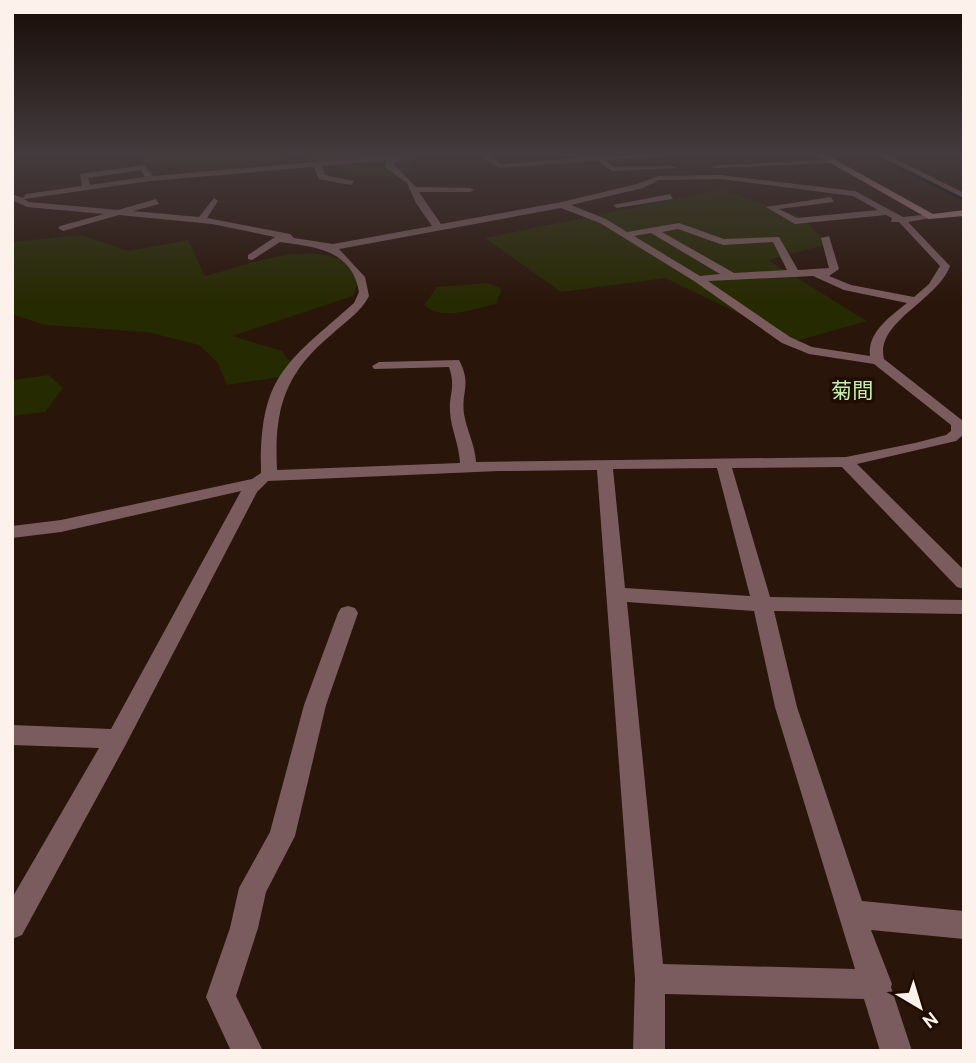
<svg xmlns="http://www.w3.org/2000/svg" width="976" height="1063" font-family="Cabin,'Noto Sans JP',sans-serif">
<rect width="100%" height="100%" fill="#2a150a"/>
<path fill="#262a01" d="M136 153H425L411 163 415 171 398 176 354 175 297 156 260 166 203 176C182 162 154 177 136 153Z
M721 190 802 217 828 244 768 260 867 321 796 341 665 278 561 292 485 238Z
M81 235 128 251 188 240 205 276C246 266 305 240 345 262 351 265 356 272 360 277L353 296 232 336 282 351 299 374 227 385 217 362 199 345 147 332 44 325 12 314V242Z
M489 283 502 289 496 304C475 308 441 322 424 305L437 287Z
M49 375 63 388 45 412 12 416V380Z"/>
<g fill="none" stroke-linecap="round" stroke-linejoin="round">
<path stroke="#00070b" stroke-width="2.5" d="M869 153 964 200"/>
<path fill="#7a5c5e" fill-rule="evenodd" d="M417 153H447L406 158 393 164 416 187 470 188 474 190 470 192H419L441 224 562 202 637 184 658 176 721 175 855 191 903 217 932 214 936 217 908 222 950 266C937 301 875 322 884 359L963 421 964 434 956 441 857 464 964 570V589L957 587 842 467 732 468 770 597 964 600V614L774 611 797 707 862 901 964 911V939L871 930 892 984 891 987 912 1051H880L864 999 665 994V1051H633L635 979 597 470 499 471 268 481 257 492 125 746 22 935 12 939V898L99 748 12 745V725L111 729 241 491 61 532 12 538V526L61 520 252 479 261 473C259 374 287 363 354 303L359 292C352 249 314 247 280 242L252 260 248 259V255L275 237 212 224 119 215 63 231 58 228 60 226 104 214 27 207 12 200V194L23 198 26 194 82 186 80 174 144 165 153 176ZM391 160 386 161 385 167 407 183 416 203 432 226 333 244 294 238 290 234 207 218 218 201 214 198 199 217 133 211 159 204 156 199 118 210 29 202 24 199 150 181 314 167 319 179 351 185 354 181 325 175 322 166ZM141 170 145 177 90 185 88 178ZM721 179 853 196 878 210 797 218 779 209 834 202 831 197 766 207 795 224 886 215 892 218 891 222H899L940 266 929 284 914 297 851 285 829 276 839 269 829 236 821 238 829 268 798 270 779 237 724 239 679 223 627 232 606 219 571 205 643 188 659 180ZM561 208 600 223 694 281 782 343 809 354 874 364 951 425V431L946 435 915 443 846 457 476 462C475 445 467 431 464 414 461 391 472 385 459 360L379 362 372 366 374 369 449 367C456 389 449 392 450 412 451 429 459 444 460 463L277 470C274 410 284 374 331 335 344 323 361 312 369 296L365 277 339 249ZM678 229 723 245 773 242 787 270 734 273 662 232ZM651 233 720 274 700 276 634 236ZM813 276 844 290 907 303C891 316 867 332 870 356L812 347 790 337 708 281ZM717 468 750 596 625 588 613 469ZM627 602 754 611 775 707 855 969 663 964Z
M485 153H512L492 157 501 164 592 157 587 153 599 156 721 153 605 160 614 167 673 166 677 168 612 171 597 161 499 168 483 157Z
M874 153H884L964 193V198Z
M835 159 832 163 715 168 711 166Z
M670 194 673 199 617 208 613 205Z
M348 606 355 608 358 613 326 705 295 836 266 892 258 928 236 996 263 1051H231L206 997 230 928 239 888 270 832 304 705 338 613 341 608Z"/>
<path fill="#b18284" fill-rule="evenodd" d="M813 153H823L933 214 964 210V216L929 219Z"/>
</g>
<linearGradient id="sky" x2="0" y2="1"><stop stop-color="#170c06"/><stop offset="0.51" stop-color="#443b3e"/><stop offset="1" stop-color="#443b3e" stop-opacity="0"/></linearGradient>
<rect width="976" height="302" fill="url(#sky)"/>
<g text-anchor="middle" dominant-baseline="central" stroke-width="7" stroke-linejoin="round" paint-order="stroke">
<g font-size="21" fill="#c4efac" stroke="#1f0c03">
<text x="852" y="390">菊間</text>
</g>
</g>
<rect width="976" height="1063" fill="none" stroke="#fdf1eb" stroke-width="28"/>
<g transform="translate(920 1007) rotate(142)" stroke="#1f0c03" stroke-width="5" paint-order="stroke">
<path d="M0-5L12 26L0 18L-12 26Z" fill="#fdf1eb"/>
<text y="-10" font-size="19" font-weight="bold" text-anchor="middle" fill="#fdf1eb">N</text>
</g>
</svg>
